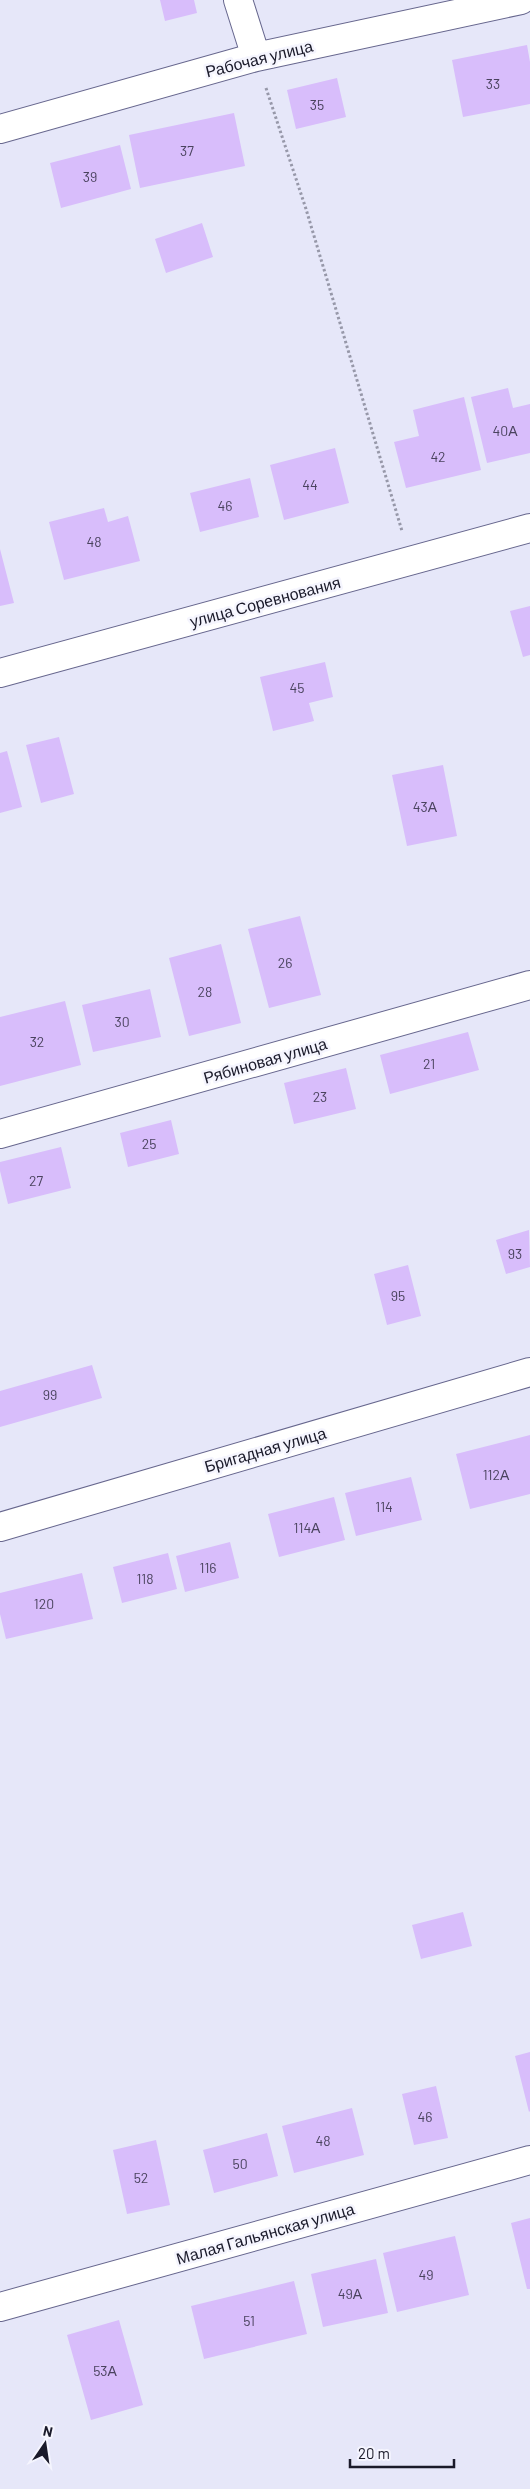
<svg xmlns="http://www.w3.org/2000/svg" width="530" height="2489" font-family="Barlow,sans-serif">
<rect width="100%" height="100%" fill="#e6e7f9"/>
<path fill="#d8bdfb" d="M160 0H194L197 13 165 21Z
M527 45 530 62V104L463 117 452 60Z
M337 78 346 117 296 129 287 90Z
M234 113 245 166 140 188 129 135Z
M120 145 131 189 61 208 50 163Z
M202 223 213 257 166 273 155 239Z
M508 388 513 408 530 404V453L487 463 471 397Z
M464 397 481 470 406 488 394 442 419 436 413 410Z
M335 448 349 503 284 520 270 465Z
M250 478 259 517 200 532 190 493Z
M104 508 108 522 128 516 140 561 64 580 49 522Z
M0 549 14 603 0 606Z
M530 606V655L523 657 510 611Z
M325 662 333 697 309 703 314 721 273 731 260 677Z
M59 737 74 794 41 803 26 745Z
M7 751 22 807 0 813V753Z
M443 765 457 836 407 846 392 775Z
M300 916 321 995 269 1008 248 929Z
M221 944 241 1023 189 1036 169 958Z
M150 989 161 1037 93 1052 82 1005Z
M65 1001 81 1065 0 1086V1017Z
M468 1032 479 1070 390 1094 380 1055Z
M346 1068 356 1109 294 1124 284 1083Z
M171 1120 179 1154 128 1167 120 1133Z
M61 1147 71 1188 8 1204 0 1171V1162Z
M529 1230 530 1267 506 1274 496 1240Z
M408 1265 421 1316 387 1325 374 1274Z
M92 1365 102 1398 0 1427V1391Z
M530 1435V1494L470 1509 456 1454Z
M411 1477 422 1520 356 1536 345 1493Z
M334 1497 345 1540 279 1557 268 1514Z
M230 1542 239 1578 185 1592 176 1556Z
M168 1553 177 1589 122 1603 113 1567Z
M82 1573 93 1619 6 1639 0 1614V1593Z
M463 1912 472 1946 421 1959 412 1925Z
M530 2052V2111L529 2112 515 2056Z
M436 2086 448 2138 414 2145 402 2094Z
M352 2108 364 2155 294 2173 282 2126Z
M267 2133 278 2176 214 2193 203 2150Z
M156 2140 170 2205 127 2214 113 2150Z
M530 2218V2289H527L511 2223Z
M455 2236 469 2295 397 2312 383 2253Z
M376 2259 388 2313 323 2327 311 2274Z
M294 2281 307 2334 204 2359 191 2306Z
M119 2320 143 2405 91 2420 67 2335Z"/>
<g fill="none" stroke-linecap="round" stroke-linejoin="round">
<defs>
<path id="minor" d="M238 0 256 57
M0 129 256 57 521 0
M0 673 530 528
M0 1134 530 985
M0 1527 530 1372
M0 2307 530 2160"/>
</defs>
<use href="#minor" stroke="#67678e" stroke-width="30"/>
<path stroke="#9798a9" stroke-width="3" stroke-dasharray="2.5 2.5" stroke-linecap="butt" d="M266 88 306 209 402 531"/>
<use href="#minor" stroke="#fff" stroke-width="28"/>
</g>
<g text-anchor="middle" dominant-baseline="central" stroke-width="5" stroke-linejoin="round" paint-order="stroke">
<g font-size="14" fill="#4a435e">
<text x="493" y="83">33</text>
<text x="317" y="104">35</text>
<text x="187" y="150">37</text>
<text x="90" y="176">39</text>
<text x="505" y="430">40А</text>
<text x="438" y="456">42</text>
<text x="310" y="484">44</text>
<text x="225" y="505">46</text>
<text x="94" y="541">48</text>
<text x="297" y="687">45</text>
<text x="425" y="806">43А</text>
<text x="285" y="962">26</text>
<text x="205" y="991">28</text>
<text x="122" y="1021">30</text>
<text x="37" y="1041">32</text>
<text x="429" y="1063">21</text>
<text x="320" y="1096">23</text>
<text x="149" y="1143">25</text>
<text x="36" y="1180">27</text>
<text x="515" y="1253">93</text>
<text x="398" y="1295">95</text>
<text x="50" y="1394">99</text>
<text x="496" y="1474">112А</text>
<text x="384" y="1506">114</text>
<text x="307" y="1527">114А</text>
<text x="208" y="1567">116</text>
<text x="145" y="1578">118</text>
<text x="44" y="1603">120</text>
<text x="425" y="2116">46</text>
<text x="323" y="2140">48</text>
<text x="240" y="2163">50</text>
<text x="141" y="2177">52</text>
<text x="426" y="2274">49</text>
<text x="350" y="2293">49А</text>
<text x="249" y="2320">51</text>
<text x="105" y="2370">53А</text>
</g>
<g font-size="16" fill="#1a1a2a" stroke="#f5f5fe">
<text transform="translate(259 58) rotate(-14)">Рабочая улица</text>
<text transform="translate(265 601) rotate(-15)">улица Соревнования</text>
<text transform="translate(265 1060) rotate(-16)">Рябиновая улица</text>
<text transform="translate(265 1449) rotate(-16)">Бригадная улица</text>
<text transform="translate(265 2233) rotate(-16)">Малая Гальянская улица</text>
</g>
</g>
<g transform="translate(45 2444) rotate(13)" stroke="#f5f5fe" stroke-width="4" paint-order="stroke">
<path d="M0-4L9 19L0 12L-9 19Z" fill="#1a1a2a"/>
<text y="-8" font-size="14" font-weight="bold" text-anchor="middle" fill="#1a1a2a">N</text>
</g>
<path d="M350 2459v8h104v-8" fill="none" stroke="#1a1a2a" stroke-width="2.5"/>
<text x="358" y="2459" font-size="15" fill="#1a1a2a" stroke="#f5f5fe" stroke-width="4" paint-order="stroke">20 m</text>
</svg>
